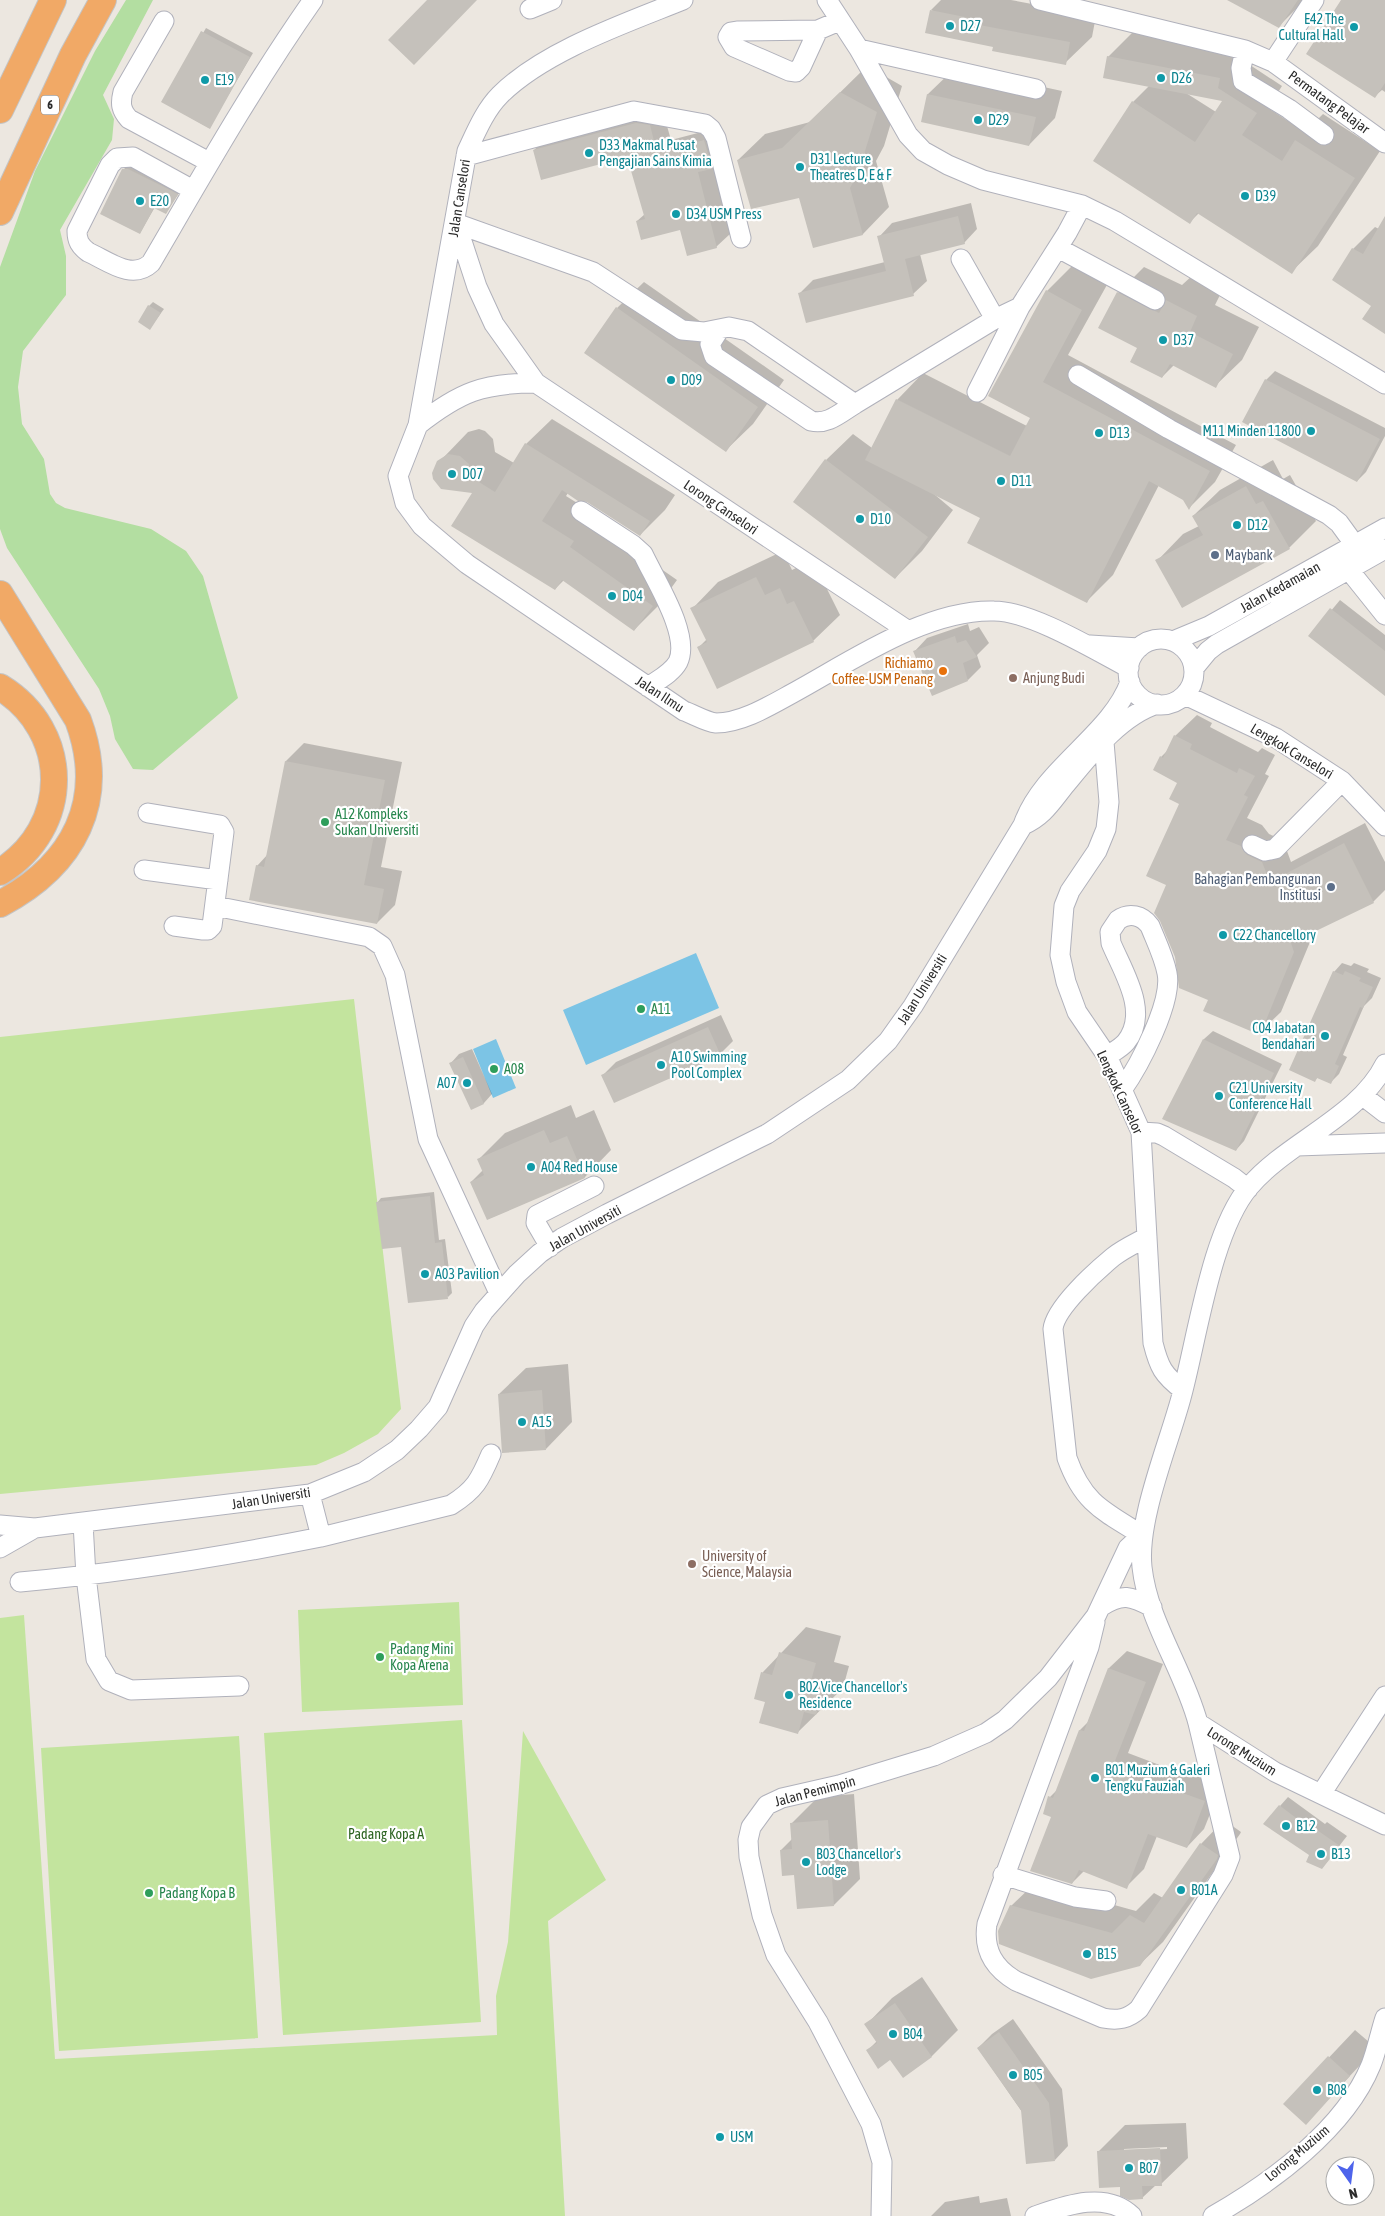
<svg xmlns="http://www.w3.org/2000/svg" width="1385" height="2216" font-family="'Asap Condensed',sans-serif">
<rect width="100%" height="100%" fill="#ece7e0"/>
<path fill="#b3dea1" d="M126 0H153L103 95 114 119 112 140 60 230 66 256V295L23 351 18 387 22 424 44 459 50 494 56 503 65 508 151 529 186 551 203 576 238 698 153 770 133 769 115 739 110 716 99 689 7 548 0 529V267L35 171 95 51Z"/>
<path fill="#c3e49e" d="M354 999 401 1409 378 1434 344 1453 316 1465 0 1494V1037Z
M459 1602 463 1705 302 1712 298 1610Z
M24 1615 55 2059 497 2035 496 1996 508 1942 523 1731 606 1880 548 1921 565 2216H0V1618Z
M462 1720 481 2022 283 2035 264 1733Z
M239 1736 258 2038 59 2051 41 1748Z"/>
<path fill="#7cc4e5" d="M696 953 719 1008 586 1065 563 1010Z
M496 1039 516 1088 493 1098 473 1049Z"/>
<path fill="#0003" fill-rule="evenodd" d="M941 0H1011L1096 16 1092 37 1065 63 994 46 931 10Z
M1230 0H1305L1279 26Z
M1343 0H1385V92L1382 90 1375 96Z
M206 28 253 53 209 128 163 102Z
M1135 30 1245 51 1244 61 1282 86 1268 108 1305 132 1323 114 1380 151 1318 246 1291 272 1199 213 1190 222 1133 102 1149 86 1108 57ZM1186 93 1224 100 1216 112Z
M867 66 902 86 884 146 876 161 889 207 863 234 814 247 800 197 738 160 765 134 810 122Z
M955 68 1062 91 1055 118 1029 145 922 121 928 94Z
M663 112 671 140 717 128 724 154 713 165 730 234 716 247 681 229 637 221 645 214 628 156 534 150 548 137Z
M128 165H132L181 190 166 213 155 207 140 233 123 170Z
M971 203 977 229 964 243 920 254 927 281 913 294H799L813 280 885 262 879 237 892 223Z
M1385 219V333L1353 249 1375 227 1379 229Z
M1073 265 1108 283 1068 355 1236 445 1215 482 1189 508 1184 499 1159 485 1113 575 1086 602 981 517 934 494 953 510 922 551 895 578 826 460 853 434 872 448 897 400 923 373 1027 426 1032 417 1047 291Z
M1144 267 1182 285 1194 274 1223 289 1215 305 1259 327 1242 360 1215 386 1174 365 1162 377 1139 347 1118 293Z
M644 282 784 380 753 424 726 450 617 308Z
M153 302 164 309 150 328 149 306Z
M1275 371 1385 428V436L1366 472 1357 481 1266 380Z
M552 419 675 495 665 510 640 535 588 500 568 493 566 496 598 516 594 522 677 580 659 605 634 630 564 580 555 589 443 458 468 432 479 429 485 431 493 439 495 452 514 463 526 444Z
M1273 460 1283 479 1290 475 1316 521 1289 548 1182 607 1157 561 1183 534 1199 526 1193 516 1220 490Z
M783 551 792 570 806 563 820 575 840 615 813 641 698 648 707 639 692 609 718 582Z
M1340 600 1385 635V695L1310 636Z
M968 624 970 631 979 627 989 643 977 655 981 667 968 680 914 652 927 638Z
M1197 715 1212 723 1210 727 1258 752 1262 748 1275 755 1265 774 1269 776 1247 818 1262 825 1269 834 1283 840 1291 862 1365 823 1385 862V890L1373 902 1315 930 1281 1012 1259 1033 1209 999 1168 884 1180 803 1179 782 1161 757 1168 750 1175 736Z
M304 743 402 762 381 867 402 871 395 905 377 923 257 866 268 854 286 761Z
M1342 963 1351 966 1354 963 1369 969 1367 972 1381 978 1372 998 1364 1006 1343 1055 1347 1057 1339 1074 1330 1083 1318 1077 1315 1080 1334 972Z
M721 1015 733 1041 720 1054 602 1076 616 1062Z
M1213 1031 1282 1064 1244 1141 1236 1150 1164 1118 1204 1039Z
M472 1049 492 1094 484 1103 471 1108 451 1063 459 1054Z
M571 1105 576 1118 594 1110 611 1150 585 1177 488 1219 471 1182 483 1170 479 1159 505 1133Z
M434 1192 439 1240 445 1239 452 1293 448 1297 402 1245 377 1203 381 1198Z
M568 1364 572 1422 546 1449 499 1394 526 1368Z
M806 1627 841 1636 834 1662 849 1666 843 1688 797 1733 766 1701 755 1698 763 1672Z
M1127 1651 1163 1664 1128 1753 1178 1772 1182 1768 1222 1784 1204 1829 1187 1847 1157 1836 1144 1869 1126 1887 1084 1871 1072 1883 1053 1816 1050 1797 1058 1789 1080 1730 1088 1722 1109 1668Z
M854 1794 860 1879 834 1905 796 1873 781 1850 792 1839 791 1824 818 1797Z
M1288 1797 1325 1824 1327 1822 1347 1836 1322 1868 1310 1854 1280 1806Z
M1224 1820 1241 1832 1240 1834 1163 1942 1139 1965 1011 1906 1035 1883 1136 1911 1154 1893 1163 1898 1201 1844Z
M922 1977 958 2030 932 2056 903 2076 891 2058 867 2051 877 2041 866 2025 892 1998Z
M1013 2019 1062 2089 1068 2146 1055 2160 978 2048 992 2034Z
M1355 2030 1376 2048 1306 2123 1285 2104Z
M1186 2123 1188 2158 1161 2184 1156 2185 1142 2198 1121 2185 1098 2152 1125 2125ZM1167 2147V2149L1124 2151V2149Z
M979 2196 980 2203 1007 2198 1011 2216H931L945 2202Z"/>
<path fill="#c5c1bb" d="M427 0H477L414 65 388 40Z
M1227 0H1298L1279 28Z
M1341 0H1385V83L1375 98 1306 54Z
M930 10 975 19 974 24 1070 42 1066 65 992 51 993 47 925 33Z
M201 31 250 57 210 129 161 102Z
M1107 56 1220 78 1218 88 1257 113 1242 135 1282 161 1295 140 1355 178 1292 274 1197 213 1190 224 1093 161 1132 101 1195 142 1222 101 1103 78Z
M840 92 877 112 858 174 850 188 863 235 813 248 799 198 751 209 737 160 782 148Z
M927 94 1036 117 1029 146 921 122Z
M636 123 650 125 657 153 704 140 712 169 698 172 717 248 687 256 680 230 641 240 636 221 645 219 627 157 541 180 533 150Z
M122 169H128L178 194 166 214 154 208 140 234 100 214Z
M958 216 965 244 905 259 914 296 806 323 798 293 886 271 877 236Z
M1385 216V334L1362 319 1371 306 1332 280 1352 248 1363 254Z
M1046 290 1082 310 1043 382 1210 471 1189 510 1183 500 1149 481 1087 603 967 543 980 518 865 460 896 399 1010 456 1030 418 988 396Z
M1117 292 1159 313 1166 300 1197 316 1190 332 1233 354 1216 388 1170 364 1162 378 1130 362 1137 348 1098 328Z
M148 305 161 313 150 330 138 322Z
M616 307 758 407 726 452 584 353Z
M1265 379 1380 439 1357 482 1242 422Z
M525 443 650 521 640 536 587 502 578 501 562 490 542 521 574 541 570 547 653 606 634 631 562 580 555 590 451 526 472 493 441 489 433 479 432 473 437 461 448 454 460 456 469 464 471 477 495 492Z
M825 459 928 537 895 579 793 502Z
M1246 486 1256 504 1263 501 1290 549 1182 608 1155 560 1203 535 1192 516Z
M756 577 765 595 780 588 787 604 794 601 814 642 717 689 697 647 707 642 690 608Z
M1330 608 1385 651V696L1308 636Z
M955 636 957 643 966 640 977 657 963 663 968 681 932 696 913 651Z
M1174 735 1192 744 1190 749 1237 773 1239 768 1255 776 1244 795 1248 797 1226 840 1241 846 1247 855 1262 862 1270 882 1344 843 1374 903 1291 943 1294 952 1260 1035 1203 1011 1208 1000 1179 988 1175 957 1160 921 1154 913 1166 885 1146 876 1179 804 1169 799 1177 783 1153 770 1160 756 1163 758Z
M285 761 385 780 364 885 384 889 377 924 249 900 256 865 264 867Z
M1333 971 1343 975 1345 971 1361 978 1359 981 1373 987 1363 1008 1360 1007 1335 1064 1339 1066 1331 1084 1317 1078 1315 1082 1289 1070Z
M708 1027 721 1056 614 1103 601 1075Z
M1203 1039 1274 1073 1236 1151 1162 1119Z
M463 1057 484 1104 471 1110 449 1063Z
M544 1130 550 1143 567 1136 585 1178 487 1220 470 1182 484 1175 477 1159Z
M430 1196 435 1243 442 1242 448 1299 408 1303 401 1247 382 1249 376 1202Z
M542 1390 546 1450 502 1453 498 1394Z
M779 1652 816 1663 809 1688 823 1692 816 1715 804 1712 798 1734 759 1723 765 1702 754 1699 761 1672 772 1675Z
M1108 1668 1146 1682 1111 1771 1161 1790 1163 1786 1205 1801 1187 1848 1148 1834 1127 1889 1079 1870 1072 1884 1030 1871 1051 1817 1043 1814 1048 1796 1053 1798 1079 1730 1084 1731Z
M1279 1805 1316 1833 1317 1830 1340 1846 1322 1869 1306 1862 1309 1855 1263 1824Z
M828 1820 834 1906 797 1909 794 1875 782 1876 780 1850 792 1849 790 1823Z
M1200 1843 1218 1855 1217 1859 1140 1966 1091 1979 999 1944 998 1931 1010 1905 1112 1933 1130 1915 1144 1923Z
M895 2003 932 2057 903 2078 890 2060 878 2069 866 2050 877 2043 864 2024Z
M999 2032 1049 2103 1055 2161 1026 2164 1021 2110 977 2048Z
M1328 2056 1350 2076 1306 2125 1283 2104Z
M1160 2148 1162 2186H1142L1143 2199 1129 2200 1120 2196V2187L1099 2188 1097 2151Z"/>
<g fill="none" stroke-linecap="round" stroke-linejoin="round">
<defs>
<path id="minor" d="M683 0C626 23 544 51 500 95 485 110 476 132 467 151L418 425 398 476 405 503 422 526 467 564 684 711C693 714 706 722 716 723 742 723 771 705 793 693 850 662 926 609 994 611 1031 611 1095 650 1129 668
M827 0 859 49 908 135 923 151 948 165 983 180 1082 205 1115 221 1385 384
M1040 0 1245 50 1273 62 1314 0
M530 9 552 0
M164 21 123 92C120 104 121 110 129 119L209 162
M818 30 801 67 796 72 789 71 734 47 728 37 731 32 737 31 818 30 839 21
M859 49 1036 89
M1245 50 1241 68 1243 81 1289 109 1324 135
M1273 62 1385 143
M466 156 634 111 705 124 711 129 716 138 741 238
M193 190 133 157 117 158 110 165 77 231C77 241 80 246 88 252 108 261 132 281 151 263 203 174 254 84 313 0
M455 223 593 272 682 330 704 332 729 327 748 331 855 404C840 413 828 425 811 421L714 356 710 344 719 330
M457 226 477 287 494 324 536 383 907 630
M1058 248 1155 300
M961 259 995 319
M1078 375 1169 429 1329 515 1339 523 1355 545
M977 392 1020 307 1067 233 1082 205
M855 404 995 319 1020 307
M418 425C460 392 483 383 536 383
M581 511 633 545 643 554C655 580 691 635 678 662 672 673 658 680 648 687
M1349 570 1385 615
M1128 672a33 33 0 1 1 66 0a33 33 0 1 1-66 0Z
M1173 641 1209 626 1385 528
M1090 645 1139 648
M1194 668 1208 651 1217 644 1385 549
M1185 695 1276 738 1342 781 1385 826
M1104 742 1109 802 1106 829 1097 851 1070 891 1064 906 1060 955 1066 982 1077 1012 1107 1056 1141 1132 1153 1343C1159 1367 1163 1375 1183 1390
M148 813 220 825 224 832 212 926 208 930H203L174 926
M1023 825C1044 816 1052 801 1066 784 1090 755 1120 716 1157 704
M1252 845 1265 851 1275 849 1342 781
M144 870 218 880
M215 906 369 937 382 946 395 975 428 1139 499 1293
M1107 1056C1113 1052 1121 1048 1126 1042 1150 1012 1123 972 1111 943L1110 932 1118 920C1129 912 1142 915 1150 926 1156 941 1164 957 1167 973 1173 1002 1139 1066 1122 1090
M1385 1064C1359 1117 1287 1142 1249 1187 1211 1232 1197 1340 1181 1398 1168 1446 1137 1520 1142 1567 1148 1622 1184 1670 1198 1723L1275 1772 1385 1825
M1363 1096 1385 1113
M1141 1132 1157 1133 1164 1136 1234 1178 1248 1189
M1297 1146 1385 1143
M550 1247 536 1223 537 1215 594 1186
M310 1494 321 1537 451 1505C475 1490 480 1480 491 1454
M83 1523 86 1576 96 1659 109 1681 131 1690 239 1686
M0 1525 35 1528 310 1494 364 1472 397 1450 419 1429 438 1407 474 1326 484 1311 517 1274 540 1253 562 1238 607 1214 767 1134 848 1080 888 1041 913 1006 1023 825C1043 768 1111 735 1130 682
M1142 1535C1103 1511 1083 1503 1067 1458L1053 1329C1055 1308 1096 1271 1113 1257 1123 1249 1136 1243 1147 1237
M0 1548 35 1528
M20 1582C121 1573 221 1557 321 1537
M1102 1606C1122 1593 1131 1596 1152 1607
M1095 1622 1089 1647 987 1924C983 1950 994 1968 1016 1981L1103 2018C1118 2021 1128 2019 1139 2009L1223 1875 1230 1857 1198 1723
M1321 1794 1385 1696
M1003 1875 1075 1897 1106 1901
M881 2216 882 2162 871 2124 818 2022 776 1955 762 1915 749 1857 748 1840 751 1827 767 1805 782 1798 839 1785 934 1756 986 1733 1005 1720 1048 1678 1096 1616 1128 1548 1142 1535
M1035 2216C1064 2206 1106 2190 1132 2216
M1213 2216C1271 2183 1345 2129 1371 2065 1377 2050 1380 2033 1385 2018"/>
<path id="highway" d="M0 110 53 0
M0 212 73 55 103 0
M0 594 78 720C108 801 74 865 0 904
M0 687C72 731 72 828 0 872"/>
</defs>
<use href="#minor" stroke="#b0b1bb" stroke-width="21"/>
<use href="#highway" stroke="#c4c4c4" stroke-width="28"/>
<use href="#minor" stroke="#fff" stroke-width="19"/>
<use href="#highway" stroke="#f1a966" stroke-width="26"/>
</g>
<g fill="#0f9aa8" stroke="#fff" stroke-width="2">
<circle cx="950" cy="26" r="5"/>
<circle cx="1354" cy="27" r="5"/>
<circle cx="1161" cy="78" r="5"/>
<circle cx="205" cy="80" r="5"/>
<circle cx="978" cy="120" r="5"/>
<circle cx="589" cy="153" r="5"/>
<circle cx="800" cy="167" r="5"/>
<circle cx="1245" cy="196" r="5"/>
<circle cx="140" cy="201" r="5"/>
<circle cx="676" cy="214" r="5"/>
<circle cx="1163" cy="340" r="5"/>
<circle cx="671" cy="380" r="5"/>
<circle cx="1311" cy="431" r="5"/>
<circle cx="1099" cy="433" r="5"/>
<circle cx="452" cy="474" r="5"/>
<circle cx="1001" cy="481" r="5"/>
<circle cx="860" cy="519" r="5"/>
<circle cx="1237" cy="525" r="5"/>
<circle cx="612" cy="596" r="5"/>
<circle cx="1223" cy="935" r="5"/>
<circle cx="1325" cy="1036" r="5"/>
<circle cx="661" cy="1065" r="5"/>
<circle cx="467" cy="1083" r="5"/>
<circle cx="1219" cy="1096" r="5"/>
<circle cx="531" cy="1167" r="5"/>
<circle cx="425" cy="1274" r="5"/>
<circle cx="522" cy="1422" r="5"/>
<circle cx="789" cy="1695" r="5"/>
<circle cx="1095" cy="1778" r="5"/>
<circle cx="1286" cy="1826" r="5"/>
<circle cx="1321" cy="1854" r="5"/>
<circle cx="806" cy="1862" r="5"/>
<circle cx="1181" cy="1890" r="5"/>
<circle cx="1087" cy="1954" r="5"/>
<circle cx="893" cy="2034" r="5"/>
<circle cx="1013" cy="2075" r="5"/>
<circle cx="1317" cy="2090" r="5"/>
<circle cx="720" cy="2137" r="5"/>
<circle cx="1129" cy="2168" r="5"/>
</g>
<g fill="#5c6f8a" stroke="#fff" stroke-width="2">
<circle cx="1215" cy="555" r="5"/>
<circle cx="1331" cy="887" r="5"/>
</g>
<circle fill="#e8710a" stroke="#fff" stroke-width="2" cx="943" cy="671" r="5"/>
<g fill="#8d6e63" stroke="#fff" stroke-width="2">
<circle cx="1013" cy="678" r="5"/>
<circle cx="692" cy="1564" r="5"/>
</g>
<g fill="#2e9e5b" stroke="#fff" stroke-width="2">
<circle cx="325" cy="822" r="5"/>
<circle cx="641" cy="1009" r="5"/>
<circle cx="494" cy="1069" r="5"/>
<circle cx="380" cy="1657" r="5"/>
<circle cx="149" cy="1893" r="5"/>
</g>
<g text-anchor="middle" dominant-baseline="central" stroke-width="4.5" stroke-linejoin="round" paint-order="stroke">
<rect fill="#fff" stroke="#6b6b6b" stroke-width="1" x="41" y="95.5" width="18" height="19" rx="4"/>
<g font-size="12" font-weight="bold" fill="#2c2c2c">
<text x="50" y="105">6</text>
</g>
<g font-size="14" fill="#0d838f" stroke="#fff" text-anchor="start">
<text x="1344" y="19" text-anchor="end">E42 The<tspan x="1344" dy="16">Cultural Hall</tspan></text>
<text x="960" y="26">D27</text>
<text x="1171" y="78">D26</text>
<text x="215" y="80">E19</text>
<text x="988" y="120">D29</text>
<text x="599" y="145">D33 Makmal Pusat<tspan x="599" dy="16">Pengajian Sains Kimia</tspan></text>
<text x="810" y="159">D31 Lecture<tspan x="810" dy="16">Theatres D, E &amp; F</tspan></text>
<text x="1255" y="196">D39</text>
<text x="150" y="201">E20</text>
<text x="686" y="214">D34 USM Press</text>
<text x="1173" y="340">D37</text>
<text x="681" y="380">D09</text>
<text x="1301" y="431" text-anchor="end">M11 Minden 11800</text>
<text x="1109" y="433">D13</text>
<text x="462" y="474">D07</text>
<text x="1011" y="481">D11</text>
<text x="870" y="519">D10</text>
<text x="1247" y="525">D12</text>
<text x="622" y="596">D04</text>
<text x="1233" y="935">C22 Chancellory</text>
<text x="1315" y="1028" text-anchor="end">C04 Jabatan<tspan x="1315" dy="16">Bendahari</tspan></text>
<text x="671" y="1057">A10 Swimming<tspan x="671" dy="16">Pool Complex</tspan></text>
<text x="457" y="1083" text-anchor="end">A07</text>
<text x="1229" y="1088">C21 University<tspan x="1229" dy="16">Conference Hall</tspan></text>
<text x="541" y="1167">A04 Red House</text>
<text x="435" y="1274">A03 Pavilion</text>
<text x="532" y="1422">A15</text>
<text x="799" y="1687">B02 Vice Chancellor's<tspan x="799" dy="16">Residence</tspan></text>
<text x="1105" y="1770">B01 Muzium &amp; Galeri<tspan x="1105" dy="16">Tengku Fauziah</tspan></text>
<text x="1296" y="1826">B12</text>
<text x="816" y="1854">B03 Chancellor's<tspan x="816" dy="16">Lodge</tspan></text>
<text x="1331" y="1854">B13</text>
<text x="1191" y="1890">B01A</text>
<text x="1097" y="1954">B15</text>
<text x="903" y="2034">B04</text>
<text x="1023" y="2075">B05</text>
<text x="1327" y="2090">B08</text>
<text x="730" y="2137">USM</text>
<text x="1139" y="2168">B07</text>
</g>
<g font-size="14" fill="#2c2c2c" stroke="#fff">
<text transform="translate(1329 102) rotate(36)">Permatang Pelajar</text>
<text transform="translate(459 198) rotate(-81)">Jalan Canselori</text>
<text transform="translate(721 507) rotate(34)">Lorong Canselori</text>
<text transform="translate(1280 587) rotate(-29)">Jalan Kedamaian</text>
<text transform="translate(660 694) rotate(33)">Jalan Ilmu</text>
<text transform="translate(1292 751) rotate(31)">Lengkok Canselori</text>
<text transform="translate(922 989) rotate(-58)">Jalan Universiti</text>
<text transform="translate(1120 1092) rotate(65)">Lengkok Canselor</text>
<text transform="translate(585 1228) rotate(-29)">Jalan Universiti</text>
<text transform="translate(271 1498) rotate(-9)">Jalan Universiti</text>
<text transform="translate(1242 1751) rotate(32)">Lorong Muzium</text>
<text transform="translate(815 1791) rotate(-15)">Jalan Pemimpin</text>
<text transform="translate(1297 2153) rotate(-40)">Lorong Muzium</text>
</g>
<g font-size="14" fill="#4e5e75" stroke="#fff" text-anchor="start">
<text x="1225" y="555">Maybank</text>
<text x="1321" y="879" text-anchor="end">Bahagian Pembangunan<tspan x="1321" dy="16">Institusi</tspan></text>
</g>
<g font-size="14" fill="#c56008" stroke="#fff" text-anchor="end">
<text x="933" y="663">Richiamo<tspan x="933" dy="16">Coffee-USM Penang</tspan></text>
</g>
<g font-size="14" fill="#785e54" stroke="#fff" text-anchor="start">
<text x="1023" y="678">Anjung Budi</text>
<text x="702" y="1556">University of<tspan x="702" dy="16">Science, Malaysia</tspan></text>
</g>
<g font-size="14" fill="#27864d" stroke="#fff" text-anchor="start">
<text x="335" y="814">A12 Kompleks<tspan x="335" dy="16">Sukan Universiti</tspan></text>
<text x="651" y="1009">A11</text>
<text x="504" y="1069">A08</text>
<text x="390" y="1649">Padang Mini<tspan x="390" dy="16">Kopa Arena</tspan></text>
<text x="159" y="1893">Padang Kopa B</text>
</g>
<g font-size="14" fill="#2c6421" stroke="#fff">
<text x="386" y="1834">Padang Kopa A</text>
</g>
</g>
<g transform="translate(1350 2181) rotate(166)"><circle r="24" fill="#ffffff" stroke="#ababab"/>
<path d="M0-4L9 19L0 12L-9 19Z" fill="#4e64eb"/>
<text y="-8" font-size="14" font-weight="bold" text-anchor="middle" fill="#2c2c2c">N</text>
</g>
</svg>
